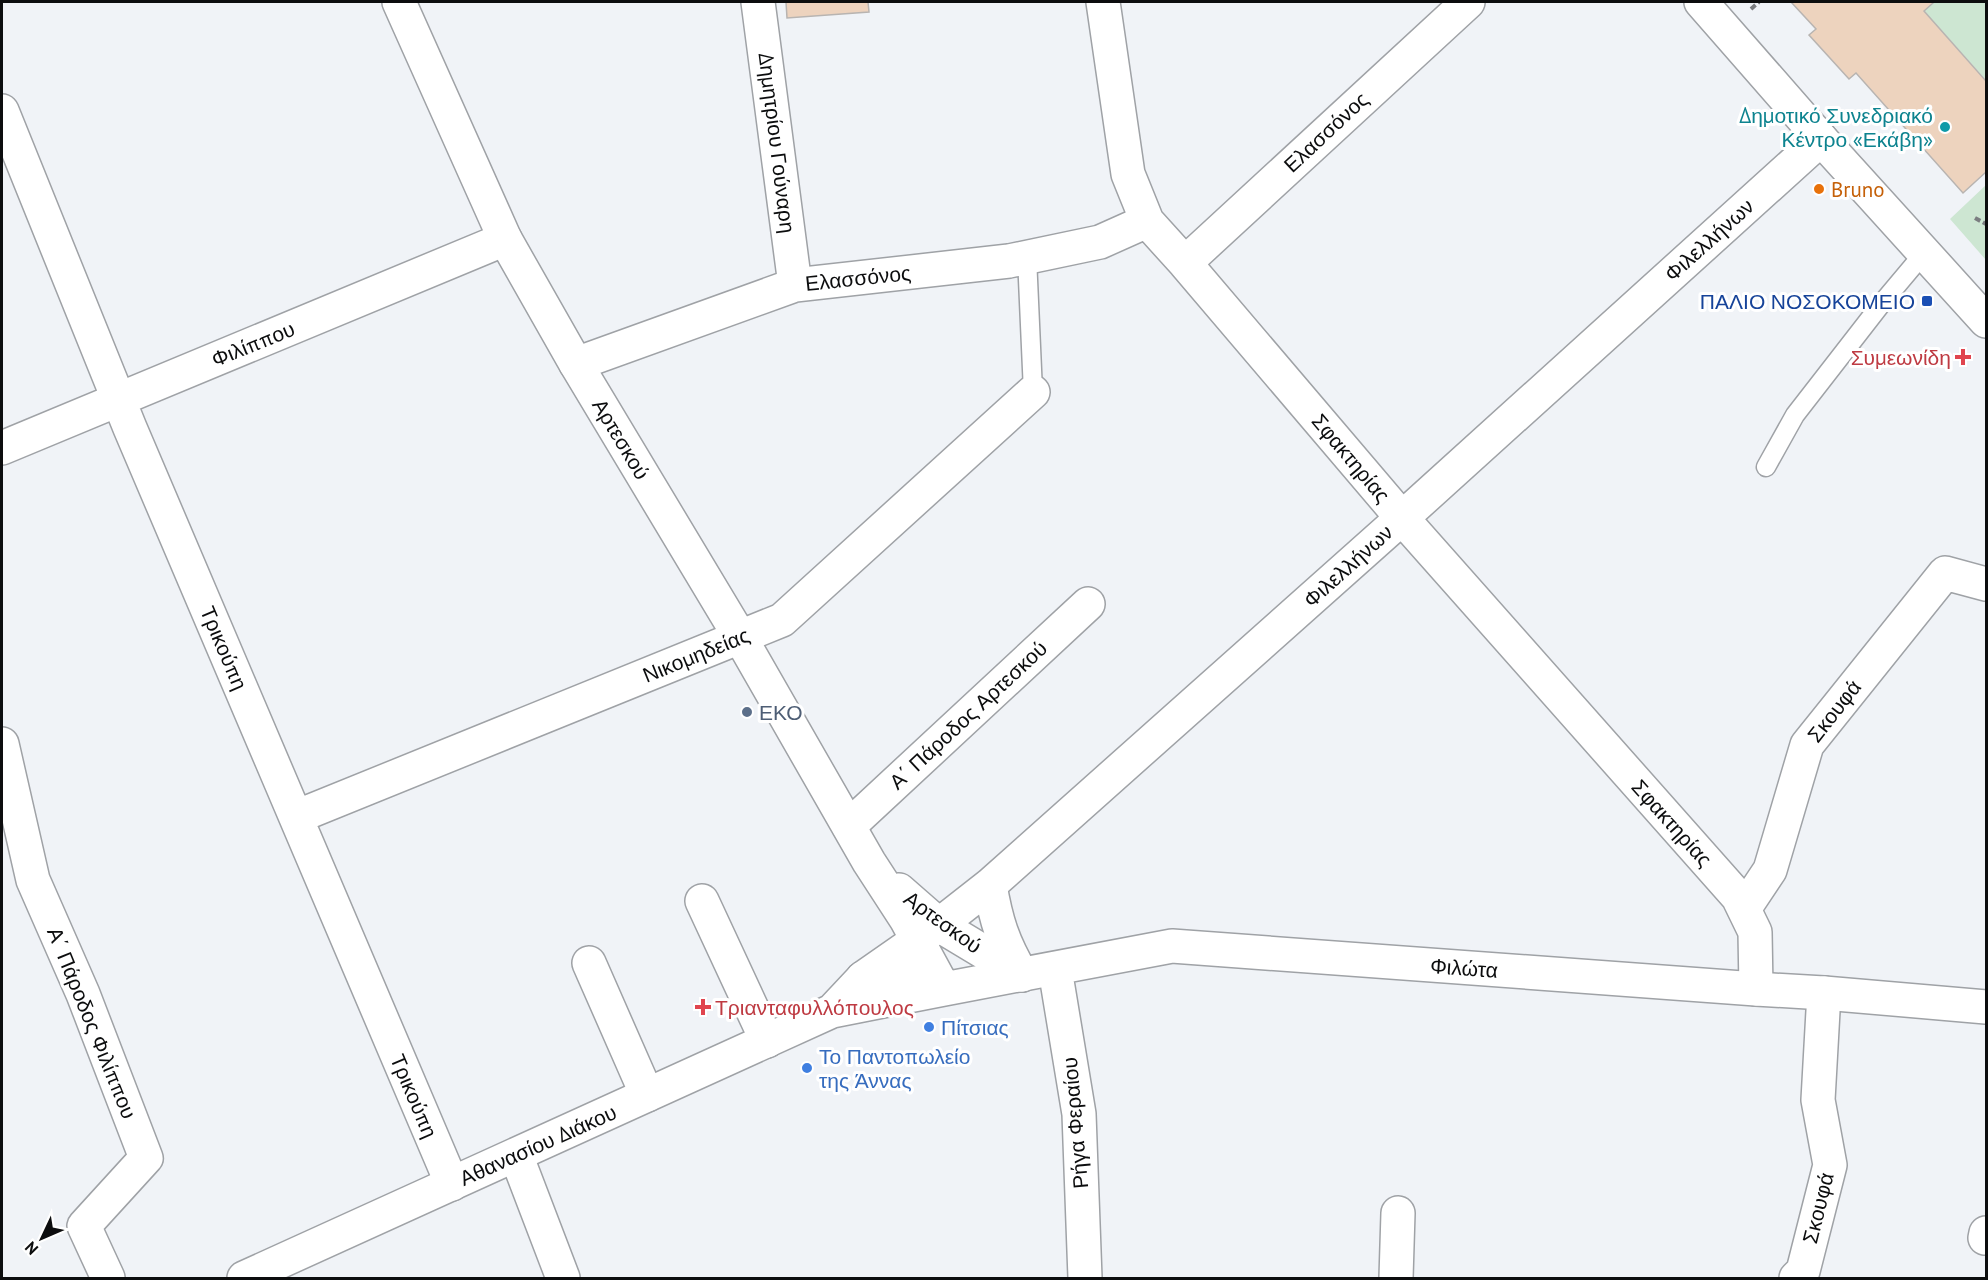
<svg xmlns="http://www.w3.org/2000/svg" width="1988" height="1280" font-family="'PT Sans',sans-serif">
<rect width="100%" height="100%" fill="#f0f3f7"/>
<path fill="#cde6d2" d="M1916 2H1986V80Z
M1986 185V260L1950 219Z"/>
<path fill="#edd3be" stroke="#b8b4b1" stroke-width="1.5" d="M786 2H868L869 12 787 18Z
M1791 2H1932L1933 3 1924 11 1986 81V172L1963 193 1856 73 1849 79 1809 35 1816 29Z"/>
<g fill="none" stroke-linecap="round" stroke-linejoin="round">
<defs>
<path id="lane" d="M1027 257 1033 392
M1766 467 1795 415 1882 303 1924 253"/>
<path id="street" d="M758 2 795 285
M1103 2 1128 174 1147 221 1185 263 1402 518 1738 897 1755 932 1756 989
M2 111 130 428 452 1184
M1185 263 1468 2
M576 364 795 285 1009 261 1100 242 1147 221
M2 448 505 239
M2 744 33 880 83 994 146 1158 84 1226 108 1278
M296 817 782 620 1033 392
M849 826 1088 604
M990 885C996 921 1003 943 1022 975
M702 901 767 1041
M1744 909 1770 870 1807 745 1945 573 1986 584
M589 963 647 1095
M863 978 939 925 990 885 1402 518 1821 139
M516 1155 563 1278
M1985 1238 1986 1233
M1396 1278 1398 1213
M1796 1278 1803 1271 1830 1165 1818 1100 1824 993"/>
<path id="secondary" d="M399 2 505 239 576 364 740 637 869 862 906 919 944 989
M1701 2 1821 139 1986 321
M899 890 939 925 1022 975
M1055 969 1079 1114 1085 1278
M832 1011 863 978 900 970 944 989
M244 1278 832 1011 944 989 1172 946 1756 989 1824 993 1986 1007"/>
</defs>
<use href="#lane" stroke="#9fa2a6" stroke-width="21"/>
<use href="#street" stroke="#9fa2a6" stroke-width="36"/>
<use href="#secondary" stroke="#9fa2a6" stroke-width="36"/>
<path stroke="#7b7d80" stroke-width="4" stroke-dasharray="6 3" stroke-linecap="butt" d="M1751 9 1759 2
M1975 218 1986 224"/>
<use href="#lane" stroke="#fff" stroke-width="18"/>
<use href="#street" stroke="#fff" stroke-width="33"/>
<use href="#secondary" stroke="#fff" stroke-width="33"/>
</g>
<circle fill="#0f9aa8" stroke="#fff" stroke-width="2" cx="1945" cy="127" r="6"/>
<circle fill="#e8710a" stroke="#fff" stroke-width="2" cx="1819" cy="189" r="6"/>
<rect fill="#1a4fb4" stroke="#fff" stroke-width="2" x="1921" y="295" width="12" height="12" rx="3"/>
<g fill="#e0444e" stroke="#fff" stroke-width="2">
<path d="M1960 348h6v6h6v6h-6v6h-6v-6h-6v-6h6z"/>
<path d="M700 998h6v6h6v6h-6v6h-6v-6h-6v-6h6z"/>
</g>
<circle fill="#5c6f8a" stroke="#fff" stroke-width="2" cx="747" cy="712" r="6"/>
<g fill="#3f7fe0" stroke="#fff" stroke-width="2">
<circle cx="929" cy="1027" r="6"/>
<circle cx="807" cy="1068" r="6"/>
</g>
<g text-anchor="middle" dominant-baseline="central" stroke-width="6" stroke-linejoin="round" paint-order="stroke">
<g font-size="21" fill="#0d838f" stroke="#fff" text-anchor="end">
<text x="1933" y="115">Δημοτικό Συνεδριακό<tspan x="1933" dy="24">Κέντρο «Εκάβη»</tspan></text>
</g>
<g font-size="21" fill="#0c0d0e" stroke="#fff">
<text transform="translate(1326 132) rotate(-43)">Ελασσόνος</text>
<text transform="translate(777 143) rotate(83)">Δημητρίου Γούναρη</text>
<text transform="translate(1709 240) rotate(-42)">Φιλελλήνων</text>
<text transform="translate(858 278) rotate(-6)">Ελασσόνος</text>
<text transform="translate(253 344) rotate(-22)">Φιλίππου</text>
<text transform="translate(621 439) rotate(59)">Αρτεσκού</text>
<text transform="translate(1351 458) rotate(50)">Σφακτηρίας</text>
<text transform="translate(1348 566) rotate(-42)">Φιλελλήνων</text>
<text transform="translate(224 648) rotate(67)">Τρικούπη</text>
<text transform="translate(696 655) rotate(-22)">Νικομηδείας</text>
<text transform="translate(1834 711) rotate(-52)">Σκουφά</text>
<text transform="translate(968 715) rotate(-43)">Α΄ Πάροδος Αρτεσκού</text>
<text transform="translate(1672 823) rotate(48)">Σφακτηρίας</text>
<text transform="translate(943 922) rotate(36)">Αρτεσκού</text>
<text transform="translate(1464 968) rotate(4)">Φιλώτα</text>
<text transform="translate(92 1023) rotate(68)">Α΄ Πάροδος Φιλίππου</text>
<text transform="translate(414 1096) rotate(67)">Τρικούπη</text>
<text transform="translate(1075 1123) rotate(-95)">Ρήγα Φεραίου</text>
<text transform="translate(538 1145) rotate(-24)">Αθανασίου Διάκου</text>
<text transform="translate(1818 1208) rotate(-76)">Σκουφά</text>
</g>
<g font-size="21" fill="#c56008" stroke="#fff" text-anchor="start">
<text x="1831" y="189">Bruno</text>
</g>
<g font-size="21" fill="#164399" stroke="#fff" text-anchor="end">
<text x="1915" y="301">ΠΑΛΙΟ ΝΟΣΟΚΟΜΕΙΟ</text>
</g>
<g font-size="21" fill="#be3a42" stroke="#fff" text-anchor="end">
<text x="1951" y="357">Συμεωνίδη</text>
<text x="715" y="1007" text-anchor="start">Τριανταφυλλόπουλος</text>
</g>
<g font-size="21" fill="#4e5e75" stroke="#fff" text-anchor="start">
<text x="759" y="712">ΕΚΟ</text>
</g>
<g font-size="21" fill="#366cbe" stroke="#fff" text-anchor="start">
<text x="941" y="1027">Πίτσιας</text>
<text x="819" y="1056">Το Παντοπωλείο<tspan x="819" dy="24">της Άννας</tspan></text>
</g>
</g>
<rect width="1988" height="1280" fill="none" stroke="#0c0d0e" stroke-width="6"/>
<g transform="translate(42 1238) rotate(226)" stroke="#ffffff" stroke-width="4.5" paint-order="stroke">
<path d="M0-4.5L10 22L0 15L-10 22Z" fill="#0c0d0e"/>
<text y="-9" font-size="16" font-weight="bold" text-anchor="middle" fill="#0c0d0e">N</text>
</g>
</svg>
